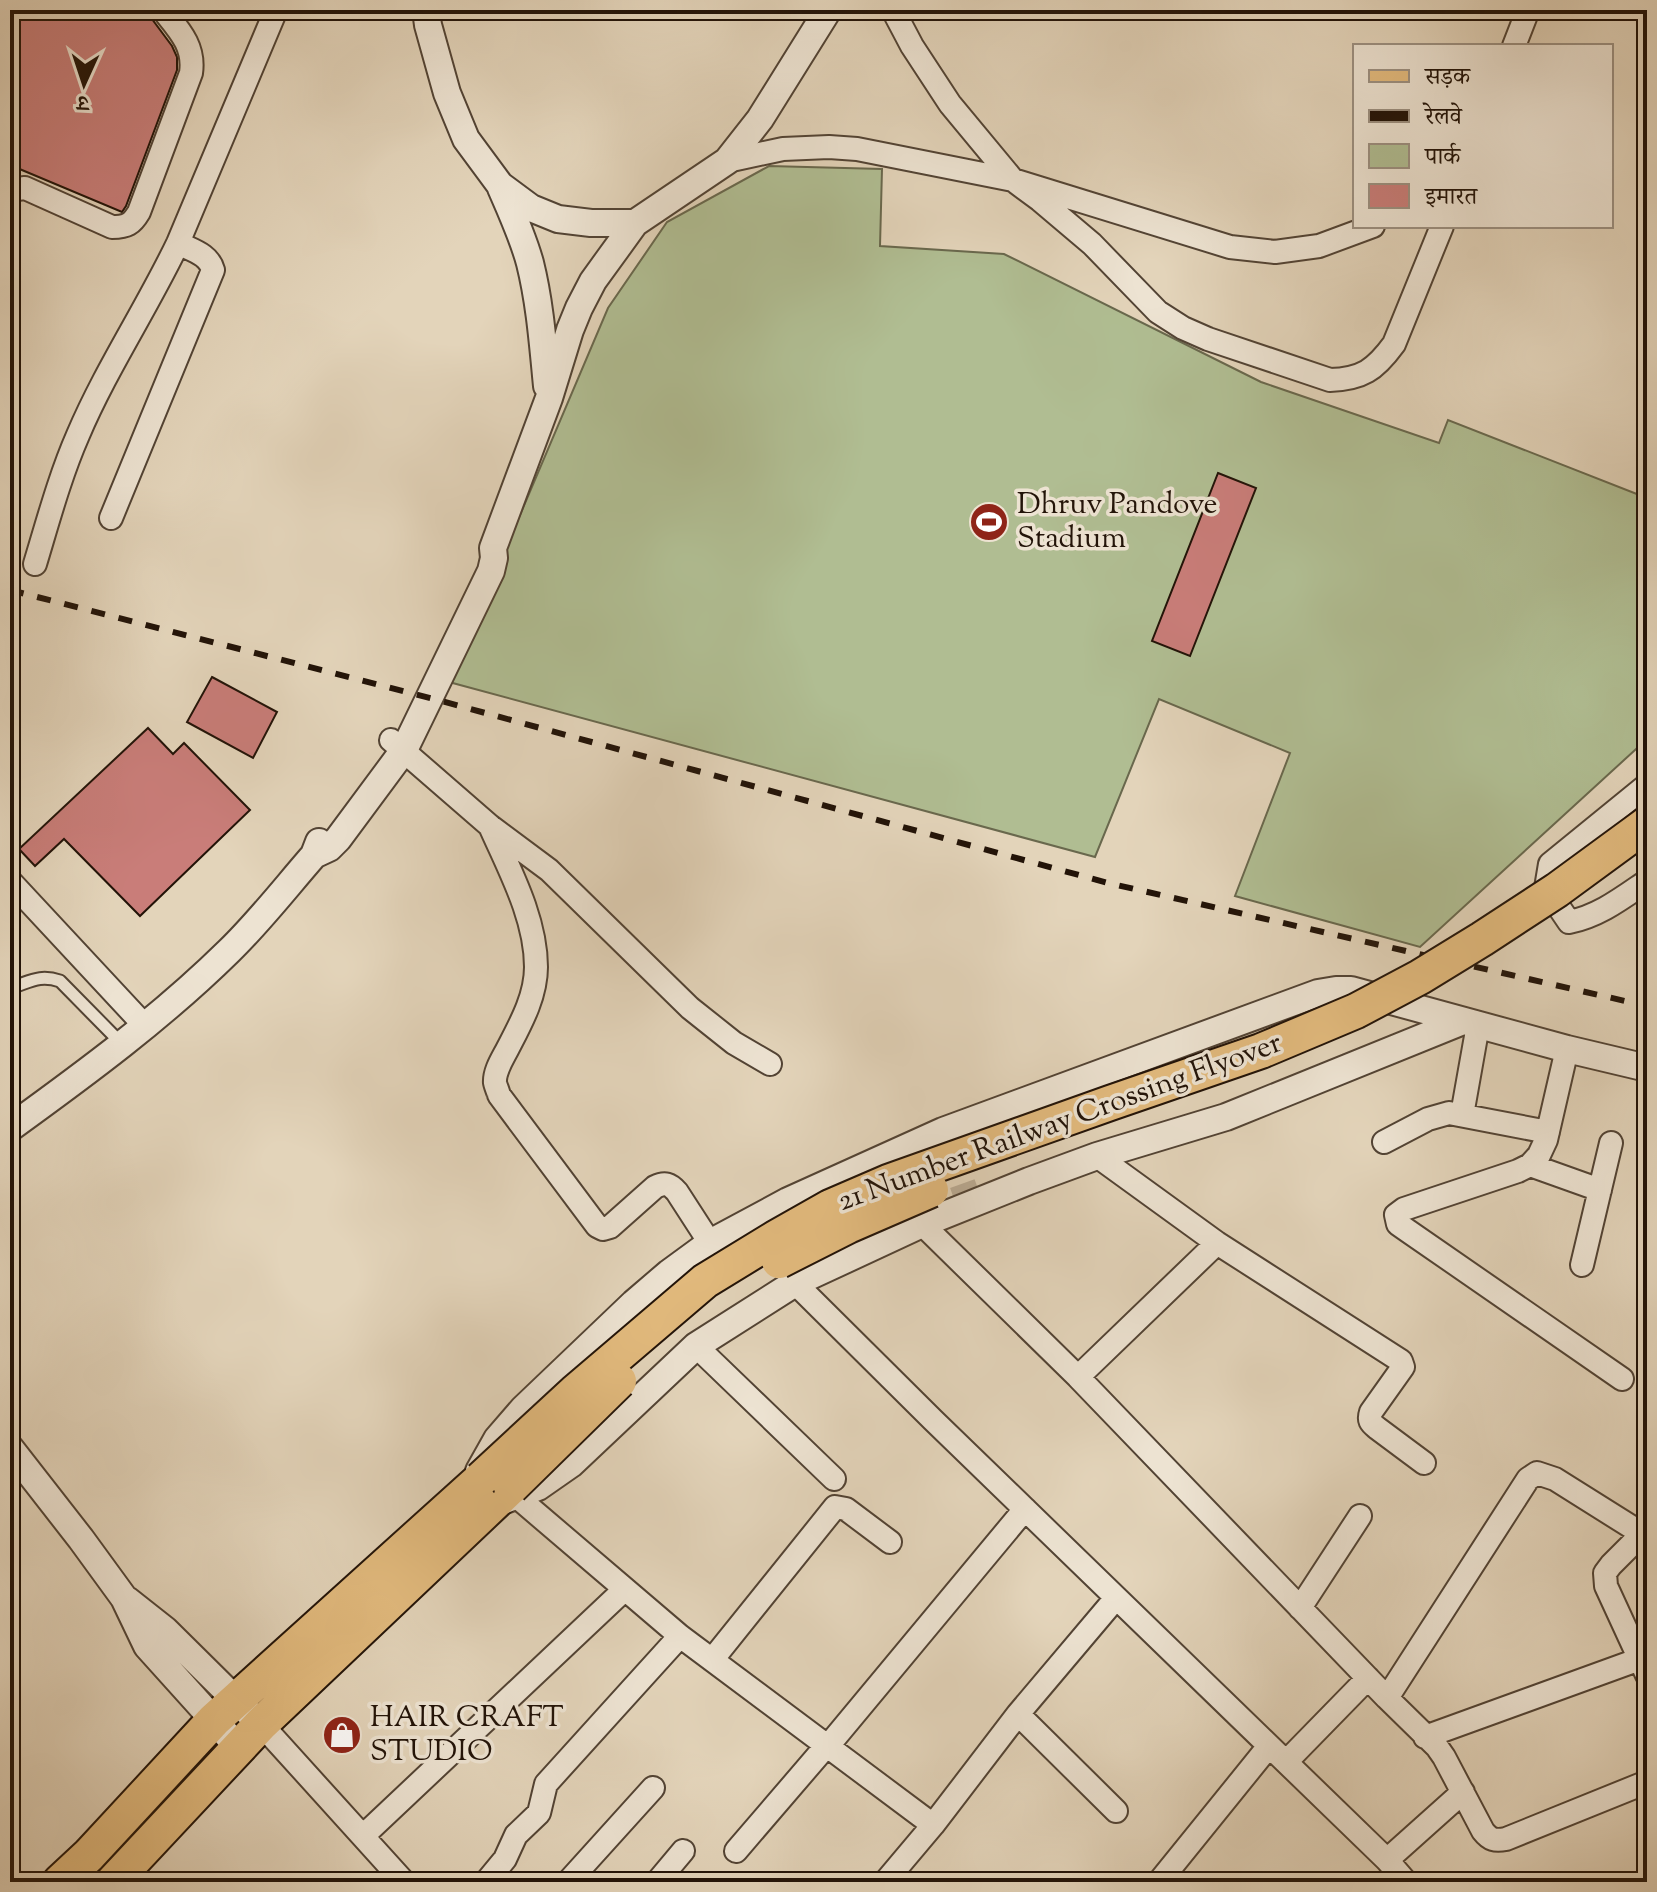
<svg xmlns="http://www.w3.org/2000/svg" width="1657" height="1892" font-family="'Sorts Mill Goudy','Noto Serif Devanagari',serif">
<rect width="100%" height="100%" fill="#e3d4ba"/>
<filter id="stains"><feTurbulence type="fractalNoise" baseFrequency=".0025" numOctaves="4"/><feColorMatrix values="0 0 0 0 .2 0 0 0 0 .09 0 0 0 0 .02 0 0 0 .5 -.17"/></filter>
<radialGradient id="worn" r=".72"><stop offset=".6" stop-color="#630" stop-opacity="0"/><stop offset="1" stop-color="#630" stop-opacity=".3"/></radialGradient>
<path fill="#b0bd92" stroke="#69684d" stroke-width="2" d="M769 166 882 169 880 246 1004 254 1261 382 1439 443 1448 420 1647 498V739L1420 947 1235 896 1290 753 1159 699 1095 857 449 682 608 308 667 222Z"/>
<path fill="#c97d79" stroke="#221308" stroke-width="2" d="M10 10H149L152 19 172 46 177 57V70L126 206 122 212 10 165Z
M1218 473 1256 488 1190 656 1152 641Z
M212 677 277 712 253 758 187 722Z
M148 728 173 754 184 743 250 810 140 916 64 839 35 866 19 849Z"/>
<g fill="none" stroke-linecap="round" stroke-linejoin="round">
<path stroke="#bcad96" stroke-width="26" stroke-dasharray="26 13" stroke-linecap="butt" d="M949 1147 965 1191"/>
<defs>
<path id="service" d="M10 988C30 982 39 974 60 981L122 1044"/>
<path id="minor" d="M893 10 912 46 950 104 1013 180 1040 200 1092 244 1158 312 1183 328 1208 339 1330 380C1362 379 1375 370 1394 344L1442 226
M1514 46 1528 10
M727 161 783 149 829 147 857 149 1013 180 1230 247 1275 252 1319 246 1373 226
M10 194 17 189 25 188 112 227C127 227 132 224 139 212L191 73C195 46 179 30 163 10
M111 518 213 270C209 254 191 250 178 243
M35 564C48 521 60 476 78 435 106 369 147 308 178 243L276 10
M391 740 490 826 549 870 690 1008 734 1043 770 1064
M1647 785 1550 864 1546 888 1569 922C1599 916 1622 898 1647 881
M490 826C509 869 536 918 536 967 536 996 521 1023 508 1048 503 1058 494 1071 495 1083 495 1084 499 1094 499 1095L597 1226 603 1229 610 1227 655 1187C665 1182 670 1184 677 1192L710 1243
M10 881 145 1026
M1567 1049 1546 1140 1539 1155 1530 1165 1518 1171 1404 1209 1396 1215 1398 1224 1408 1231 1622 1379
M1462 1115 1478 1025
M1384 1142 1428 1119 1449 1113 1548 1132
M1097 1156 1217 1243 1401 1361 1403 1367 1371 1412C1368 1421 1371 1423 1377 1428L1424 1463
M1530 1165 1600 1190
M922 1224 1078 1377 1387 1698 1437 1747 1444 1757 1483 1831C1490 1840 1495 1841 1506 1839L1647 1782
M1582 1265 1611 1143
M795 1283 933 1420 1387 1860 1406 1882
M696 1346 834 1479
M1078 1377 1217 1243
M516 1496 680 1636 933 1825
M1647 1529 1611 1565 1605 1573 1606 1586 1647 1675
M1300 1608 1360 1516
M712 1660 835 1507 846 1509 890 1542
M1387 1698 1528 1479 1537 1473 1555 1479 1641 1533
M1018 1714 1116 1811
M261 1724 404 1882
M1425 1737 1640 1659
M1286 1762 1368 1678
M363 1836 625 1589
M736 1851 827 1745 828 1746 1025 1509
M1387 1860 1463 1792
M486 1882 505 1859 516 1835 539 1813 546 1784 680 1636
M568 1882 653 1788
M657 1882 683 1851
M885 1882 933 1825 1018 1714 1116 1598
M1159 1882 1269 1746"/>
<path id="tertiary" d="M426 10 428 25 447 93 466 139 500 185 531 208 558 219 591 223H635
M501 188C512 213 523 237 530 263 540 303 543 345 547 386
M314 855 329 848 338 839 404 750 491 571 494 558 493 548 549 398 570 330 579 308 593 281 635 223 727 161 760 119 828 10
M10 1128C86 1073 162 1017 229 951 259 922 286 887 314 855L319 842
M10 1448 81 1539 124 1598 147 1646 238 1747
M479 1471 497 1439 523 1409 545 1388 634 1303 669 1273 710 1243 788 1201 943 1131 1318 993 1336 990H1351L1567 1049 1647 1068
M500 1502 538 1487 571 1464 696 1346 795 1283 922 1224 1029 1181 1097 1156 1226 1117 1463 1021
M127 1600 165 1630 248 1712"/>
<path id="primary" d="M60 1882 89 1855 214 1720 481 1479
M113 1882 261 1724 511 1487"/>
</defs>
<use href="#service" stroke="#524334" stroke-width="15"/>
<use href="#minor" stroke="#524334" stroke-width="26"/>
<use href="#tertiary" stroke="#524334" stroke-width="30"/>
<use href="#primary" stroke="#221308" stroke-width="38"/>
<use href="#service" stroke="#ede3d2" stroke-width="11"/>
<use href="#minor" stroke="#ede3d2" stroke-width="22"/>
<use href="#tertiary" stroke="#ede3d2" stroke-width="26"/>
<use href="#primary" stroke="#e2ba7d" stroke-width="34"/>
<path stroke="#221308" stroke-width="6" stroke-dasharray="14 14" stroke-linecap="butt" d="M10 590 434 699 1108 883 1647 1006"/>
<defs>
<path id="primary-bridge" d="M779 1261 848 1226 931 1190
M481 1479 575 1392 705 1281 777 1237 830 1207 888 1182 1110 1103 1261 1051 1356 1011 1420 977 1482 939 1557 890 1647 824
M511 1487 619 1381"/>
</defs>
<use href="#primary-bridge" stroke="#221308" stroke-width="38" stroke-linecap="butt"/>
<use href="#primary-bridge" stroke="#e2ba7d" stroke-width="34"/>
</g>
<defs>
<symbol id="stadium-disc" viewBox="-11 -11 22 22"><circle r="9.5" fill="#8f2418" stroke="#ede3d2"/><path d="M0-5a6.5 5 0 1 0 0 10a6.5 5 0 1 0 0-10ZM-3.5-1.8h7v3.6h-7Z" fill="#fff"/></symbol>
<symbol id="shop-disc" viewBox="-11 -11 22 22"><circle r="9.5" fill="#8f2418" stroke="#ede3d2"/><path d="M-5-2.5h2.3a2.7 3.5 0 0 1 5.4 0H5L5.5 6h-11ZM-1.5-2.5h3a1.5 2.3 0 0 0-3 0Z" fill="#fff"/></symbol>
</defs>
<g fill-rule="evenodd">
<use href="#stadium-disc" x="967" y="500" width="44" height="44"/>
<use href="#shop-disc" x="320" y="1713" width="44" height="44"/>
</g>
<g text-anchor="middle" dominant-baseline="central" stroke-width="7" stroke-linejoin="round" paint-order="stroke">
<g font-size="30" fill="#221308" stroke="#ede3d2" text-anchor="start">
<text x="1017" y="505">Dhruv Pandove<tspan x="1017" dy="34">Stadium</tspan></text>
<text x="370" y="1718">HAIR CRAFT<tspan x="370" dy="34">STUDIO</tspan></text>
</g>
<g font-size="30" fill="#221308" stroke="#ede3d2">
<text transform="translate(1060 1123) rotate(-20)">21 Number Railway Crossing Flyover</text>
</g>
</g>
<rect width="1657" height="1892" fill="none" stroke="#e3d4ba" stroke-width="40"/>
<rect x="12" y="12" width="1633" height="1868" fill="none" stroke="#221308" stroke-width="4"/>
<rect x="20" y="20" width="1617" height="1852" fill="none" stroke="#221308" stroke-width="2"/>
<rect x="1353" y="44" width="260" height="184" fill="#ede3d2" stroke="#9c9081" stroke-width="2"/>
<rect x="1369" y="70" width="40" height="12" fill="#e2ba7d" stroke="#9c9081" stroke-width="2"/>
<text x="1425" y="84" font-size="24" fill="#221308">सड़क</text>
<rect x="1369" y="110" width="40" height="12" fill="#221308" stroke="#9c9081" stroke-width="2"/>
<text x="1425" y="124" font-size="24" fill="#221308">रेलवे</text>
<rect x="1369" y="144" width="40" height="24" fill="#b0bd92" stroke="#9c9081" stroke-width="2"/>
<text x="1425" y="164" font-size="24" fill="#221308">पार्क</text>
<rect x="1369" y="184" width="40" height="24" fill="#c97d79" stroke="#9c9081" stroke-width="2"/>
<text x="1425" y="204" font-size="24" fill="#221308">इमारत</text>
<g transform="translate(84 84) rotate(183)" stroke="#ede3d2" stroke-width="6" paint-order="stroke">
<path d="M0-6L14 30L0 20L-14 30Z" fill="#221308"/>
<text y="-12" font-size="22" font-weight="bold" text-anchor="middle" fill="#221308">उ</text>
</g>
<rect width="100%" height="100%" filter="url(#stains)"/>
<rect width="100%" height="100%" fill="url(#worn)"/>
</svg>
